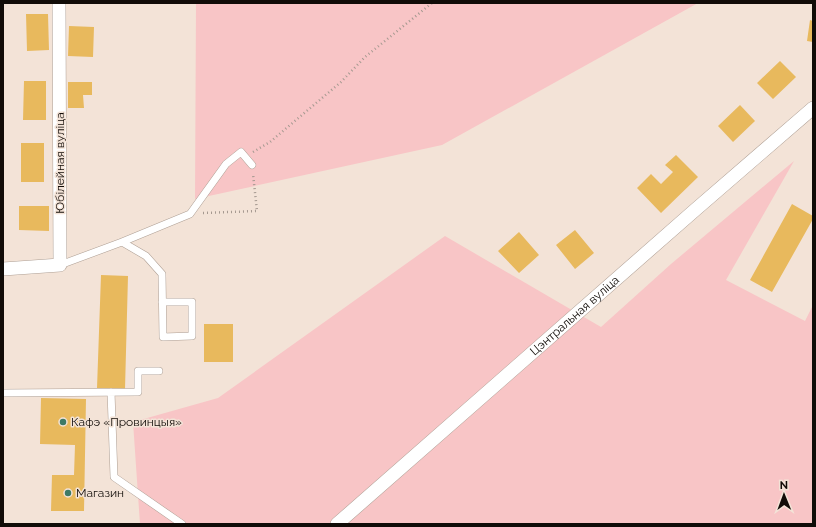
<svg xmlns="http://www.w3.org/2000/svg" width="816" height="527" font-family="Raleway,sans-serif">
<rect width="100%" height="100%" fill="#f3e3d7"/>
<path fill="#f8c5c6" d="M196 3H698L442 145 195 199Z
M794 161 726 280 805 321 813 305V524H140L133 422 218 398 445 236 601 327 671 264Z"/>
<path fill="#e8b95d" d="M26 14H48L49 50 27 51Z
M810 20 813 21V42L807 41Z
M69 26 94 27 93 57 68 56Z
M780 61 796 77 773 99 757 83Z
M24 81H46V120H23Z
M68 82H92V95H83L84 108H68Z
M740 105 755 121 733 142 718 126Z
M21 143H44V182H21Z
M676 155 698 177 661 213 637 188 651 174 661 184 673 172 665 165Z
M792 204 813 216V219L772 292 750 280Z
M19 206H49V231L19 230Z
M575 230 594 253 575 269 556 245Z
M519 232 539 255 519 273 498 251Z
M101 275 128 276 125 389 97 388Z
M204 324H233V362H204Z
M41 398 86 399 84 511H51L52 475H74L75 445 40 444Z"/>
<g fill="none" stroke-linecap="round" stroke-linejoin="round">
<defs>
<path id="lane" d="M122 242 190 214 226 164 241 152 252 165
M60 265 122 242 146 256 162 274 163 337 192 336V302H162
M111 392 114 477 182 524
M3 393 138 392V371H159"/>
<g id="street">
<path d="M3 269 60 265 59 3"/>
<path id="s1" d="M337 524 695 210 813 108"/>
</g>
</defs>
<use href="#lane" stroke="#ae9f94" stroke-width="8"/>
<use href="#street" stroke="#ae9f94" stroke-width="14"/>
<path stroke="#a59990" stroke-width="2.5" stroke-dasharray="1 3" stroke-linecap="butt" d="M253 152 270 142 341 82 365 57 432 3
M203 213 257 211 253 174"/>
<use href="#lane" stroke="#fff" stroke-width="7"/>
<use href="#street" stroke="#fff" stroke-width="13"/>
</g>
<g fill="#3d7a66" stroke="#f3e3d7" stroke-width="1.5">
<circle cx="63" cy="422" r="4"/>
<circle cx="68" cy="493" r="4"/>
</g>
<g text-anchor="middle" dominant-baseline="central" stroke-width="3" stroke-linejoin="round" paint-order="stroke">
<g font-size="12" fill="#110c08" stroke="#f3e3d7">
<text transform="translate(60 163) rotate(-90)">Юбілейная вуліца</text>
<text stroke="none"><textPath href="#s1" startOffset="316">Цэнтральная вуліца</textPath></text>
</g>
<g font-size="12" fill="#110c08" stroke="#f3e3d7" text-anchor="start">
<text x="71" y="422">Кафэ «Провинцыя»</text>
<text x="76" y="493">Магазин</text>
</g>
</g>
<rect width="816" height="527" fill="none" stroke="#110c08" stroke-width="8"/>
<g transform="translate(784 495) rotate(359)" stroke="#f3e3d7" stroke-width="3" paint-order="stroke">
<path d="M0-3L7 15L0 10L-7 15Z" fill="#110c08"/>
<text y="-6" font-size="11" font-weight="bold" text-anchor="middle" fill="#110c08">N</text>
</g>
</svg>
